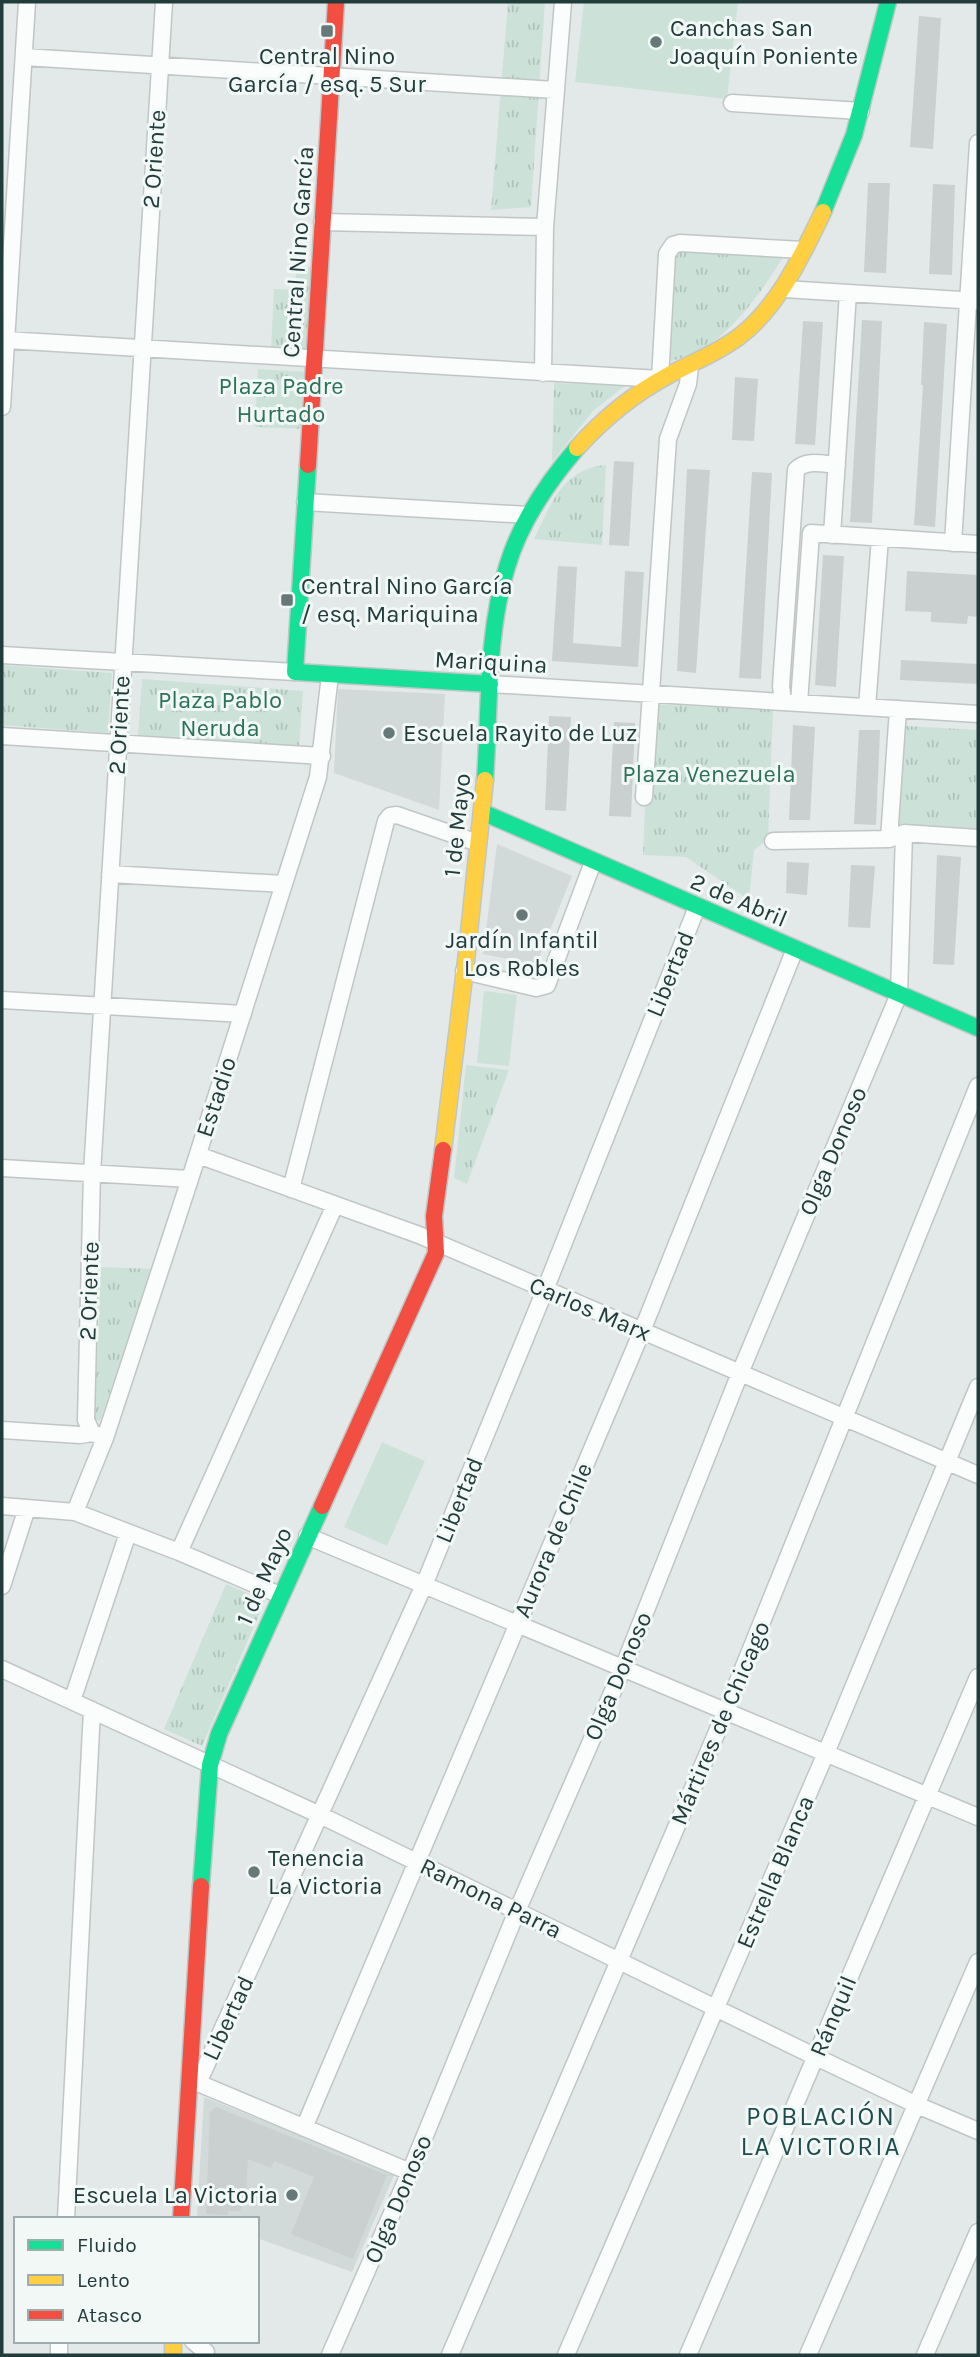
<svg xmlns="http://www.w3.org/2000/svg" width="980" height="2357" font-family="Karla,sans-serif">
<defs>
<pattern id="grass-tufts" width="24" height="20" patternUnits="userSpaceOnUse" patternTransform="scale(1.75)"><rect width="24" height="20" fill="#cce2d9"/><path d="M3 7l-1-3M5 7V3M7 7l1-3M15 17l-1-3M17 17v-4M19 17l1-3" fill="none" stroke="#afc3bb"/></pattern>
</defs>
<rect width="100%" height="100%" fill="#e3e9e8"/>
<path fill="#d1dad9" d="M338 689 445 694 439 810 334 773Z
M497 844 572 876 536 965 483 954Z
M204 2097 395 2173 352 2272 257 2238V2219H205L197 2216Z"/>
<path fill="url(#grass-tufts)" d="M508 2H545L531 207 491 210Z
M670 247 785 254C765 287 733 334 698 351 687 357 674 360 662 364Z
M296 267H312L309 351 271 350 274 289 295 290Z
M258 369 307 372 304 429 255 427Z
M554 383 626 385 593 411 552 462Z
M606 465 602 545 534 539C551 504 562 469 606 465Z
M2 665 112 673 108 733 2 725Z
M142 679 303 691 299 749 138 737Z
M649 704 773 710 768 839 754 850 749 900 686 857 643 855Z
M906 726 978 730V832L898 827Z
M466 1065 509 1070 467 1184 454 1178Z
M101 1267 152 1269 100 1421 94 1419Z
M226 1584 265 1601 202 1746 164 1729Z"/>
<path fill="#cce2d9" d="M584 2H738L727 99 575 82Z
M484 991 517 995 509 1066 477 1063Z
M382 1442 425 1461 387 1546 344 1527Z"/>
<path fill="#cad0cf" d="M919 16 941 18 933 149 910 147Z
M868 183H890L886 273 864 272Z
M933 184 955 185 952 275 929 274Z
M862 320 882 321 872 523 850 522Z
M803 321 823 322 815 445 795 444Z
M924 322 947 324 935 527 914 525 923 385H921Z
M735 377 758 379 754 441 732 440Z
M614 461 634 462 629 546 609 545Z
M687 469 710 470 696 673 677 671Z
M752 472 772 473 761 679 739 678Z
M823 555 844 556 836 687 815 685Z
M558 566 577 567 573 643 621 647 625 571 644 572 638 667 552 661Z
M907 571 978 575V617L968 616 967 624 931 622V612L905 611Z
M901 660 978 664V684L900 680Z
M549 716 571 717 566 811 545 810Z
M614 722 635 723 631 817 609 816Z
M793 725 815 727 810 820H789Z
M859 730H880L876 825 854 824Z
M937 855 961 857 954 965 933 964Z
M787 862 809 863 807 895 786 893Z
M851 865 875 866 870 928 848 927Z
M216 2107 387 2175 353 2259 291 2234 314 2177 274 2161 271 2168 248 2159 246 2194 240 2211H228V2215L206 2214 210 2112Z"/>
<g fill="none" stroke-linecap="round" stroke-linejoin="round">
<defs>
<path id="street" d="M24 57 555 90
M732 103 861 111
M322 222 545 227
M784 289 977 301
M6 340 660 379 667 254 673 245 680 243 803 250
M543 373 545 227 563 2
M2 407 27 2
M305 502 529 515
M832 535 848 293
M953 543 978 143
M2 655 295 672
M490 684 978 714
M783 702 781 686 796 470C806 459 823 464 837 465
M799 703 811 533 978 544
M867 707 880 538
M2 736 322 756
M644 797 668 439 688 384 690 367
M889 839 898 709
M773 841 889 839 904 833 978 838
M110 874 284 884
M464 971 536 988 547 985 593 862
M2 1000 243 1014
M198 1155 419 1235 978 1475
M2 1168 190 1179
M291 1189 386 821 390 816 397 815 478 843
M2 1430 80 1435 92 1433
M105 1438 92 1433 86 1420 92 1173 164 2
M2 1506 75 1512 179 1552 280 1595
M75 1512 105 1438 190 1179 318 777 330 675
M307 1536 978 1817
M179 1552 335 1205
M2 1586 27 1508
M2 1669 320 1815 816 2057 917 2105 978 2131
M72 1701 128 1533
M191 2080 410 2172
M198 2083 424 1585 545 1290 697 907
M304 2128 642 1331 795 949
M66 2219 92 1710
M193 2341 206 2352
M59 2355V2341
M330 2355 410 2172 517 1911 623 1668 740 1373 899 994 904 833
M450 2355 726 1711 978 1086
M566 2355 826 1753 978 1387
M688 2355 978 1677
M808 2355 978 1962
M925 2355 978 2232"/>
<path id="fast" d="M823 212 854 135 888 2
M308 465 295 672 490 684
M485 780C490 709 486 635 507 567 520 522 547 483 577 448
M482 812 978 1028
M201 1886 210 1765 219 1734 322 1506"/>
<path id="slow" d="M577 448C603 419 635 393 669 375 693 362 718 353 740 336 779 306 802 255 823 212
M443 1150 466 961 485 780
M173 2341V2355"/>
<path id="jam" d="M308 465 336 2
M322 1506 436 1253 434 1216 443 1150
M181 2219 201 1886"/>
</defs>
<use href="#street" stroke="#c0c6c5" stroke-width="19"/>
<use href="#fast" stroke="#bfc7c6" stroke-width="19"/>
<use href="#slow" stroke="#bfc7c6" stroke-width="19"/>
<use href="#jam" stroke="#bfc7c6" stroke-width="19"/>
<use href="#street" stroke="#fbfcfc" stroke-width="16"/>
<use href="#fast" stroke="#16e098" stroke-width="16"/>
<use href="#slow" stroke="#ffcf43" stroke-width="16"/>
<use href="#jam" stroke="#f24e42" stroke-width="16"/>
</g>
<g fill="#667878" stroke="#f1f8f6" stroke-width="2.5">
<rect x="320" y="24" width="14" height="14" rx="3.5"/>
<circle cx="656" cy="42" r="7"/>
<rect x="280" y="593" width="14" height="14" rx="3.5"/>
<circle cx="389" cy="733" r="7"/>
<circle cx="522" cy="915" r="7"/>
<circle cx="254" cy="1872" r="7"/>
<circle cx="292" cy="2195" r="7"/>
</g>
<g text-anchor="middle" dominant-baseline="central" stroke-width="6" stroke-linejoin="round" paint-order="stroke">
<g font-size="24" fill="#223b3b" stroke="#f1f8f6" text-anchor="start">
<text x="670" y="28">Canchas San<tspan x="670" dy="28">Joaquín Poniente</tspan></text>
<text x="327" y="56" text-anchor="middle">Central Nino<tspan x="327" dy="28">García / esq. 5 Sur</tspan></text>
<text x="301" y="586">Central Nino García<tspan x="301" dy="28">/ esq. Mariquina</tspan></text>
<text x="403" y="733">Escuela Rayito de Luz</text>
<text x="522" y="940" text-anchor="middle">Jardín Infantil<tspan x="522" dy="28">Los Robles</tspan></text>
<text x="268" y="1858">Tenencia<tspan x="268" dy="28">La Victoria</tspan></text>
<text x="278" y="2195" text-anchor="end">Escuela La Victoria</text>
</g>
<g font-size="24" fill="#223b3b" stroke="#f1f8f6">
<text transform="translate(154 159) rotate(-86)">2 Oriente</text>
<text transform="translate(298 252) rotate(-86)">Central Nino García</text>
<text transform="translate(491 662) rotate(3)">Mariquina</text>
<text transform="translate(119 725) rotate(-87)">2 Oriente</text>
<text transform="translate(457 825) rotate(-84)">1 de Mayo</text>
<text transform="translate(739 900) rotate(23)">2 de Abril</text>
<text transform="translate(670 974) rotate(-68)">Libertad</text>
<text transform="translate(216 1097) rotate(-72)">Estadio</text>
<text transform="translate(833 1151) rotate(-67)">Olga Donoso</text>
<text transform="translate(89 1291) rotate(-88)">2 Oriente</text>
<text transform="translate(590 1309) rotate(23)">Carlos Marx</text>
<text transform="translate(459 1500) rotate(-68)">Libertad</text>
<text transform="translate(553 1540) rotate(-67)">Aurora de Chile</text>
<text transform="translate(264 1576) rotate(-66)">1 de Mayo</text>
<text transform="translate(618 1676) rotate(-67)">Olga Donoso</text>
<text transform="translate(720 1723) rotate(-67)">Mártires de Chicago</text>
<text transform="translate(775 1872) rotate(-67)">Estrella Blanca</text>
<text transform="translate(491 1898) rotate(26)">Ramona Parra</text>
<text transform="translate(833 2016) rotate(-67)">Ránquil</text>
<text transform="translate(228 2018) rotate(-65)">Libertad</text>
<text transform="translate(398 2199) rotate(-67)">Olga Donoso</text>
</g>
<g font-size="24" fill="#2c725a" stroke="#f1f8f6">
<text x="281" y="386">Plaza Padre<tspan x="281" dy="28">Hurtado</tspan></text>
<text x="220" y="700">Plaza Pablo<tspan x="220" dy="28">Neruda</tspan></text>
<text x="709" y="774">Plaza Venezuela</text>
</g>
<g font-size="26" letter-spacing="2" fill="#1e4c4d" stroke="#f1f8f6">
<text x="821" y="2116">POBLACIÓN<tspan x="821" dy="30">LA VICTORIA</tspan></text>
</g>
</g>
<rect width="980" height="2357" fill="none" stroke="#223b3b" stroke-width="7"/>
<rect x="14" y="2217" width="245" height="126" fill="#f1f8f6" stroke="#9eacab" stroke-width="2"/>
<rect x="28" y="2240" width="35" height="10" fill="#16e098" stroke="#9eacab" stroke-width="2"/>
<text x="77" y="2252" font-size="21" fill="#223b3b">Fluido</text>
<rect x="28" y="2275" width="35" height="10" fill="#ffcf43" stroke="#9eacab" stroke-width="2"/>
<text x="77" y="2287" font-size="21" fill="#223b3b">Lento</text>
<rect x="28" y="2310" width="35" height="10" fill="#f24e42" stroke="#9eacab" stroke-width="2"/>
<text x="77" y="2322" font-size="21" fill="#223b3b">Atasco</text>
</svg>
